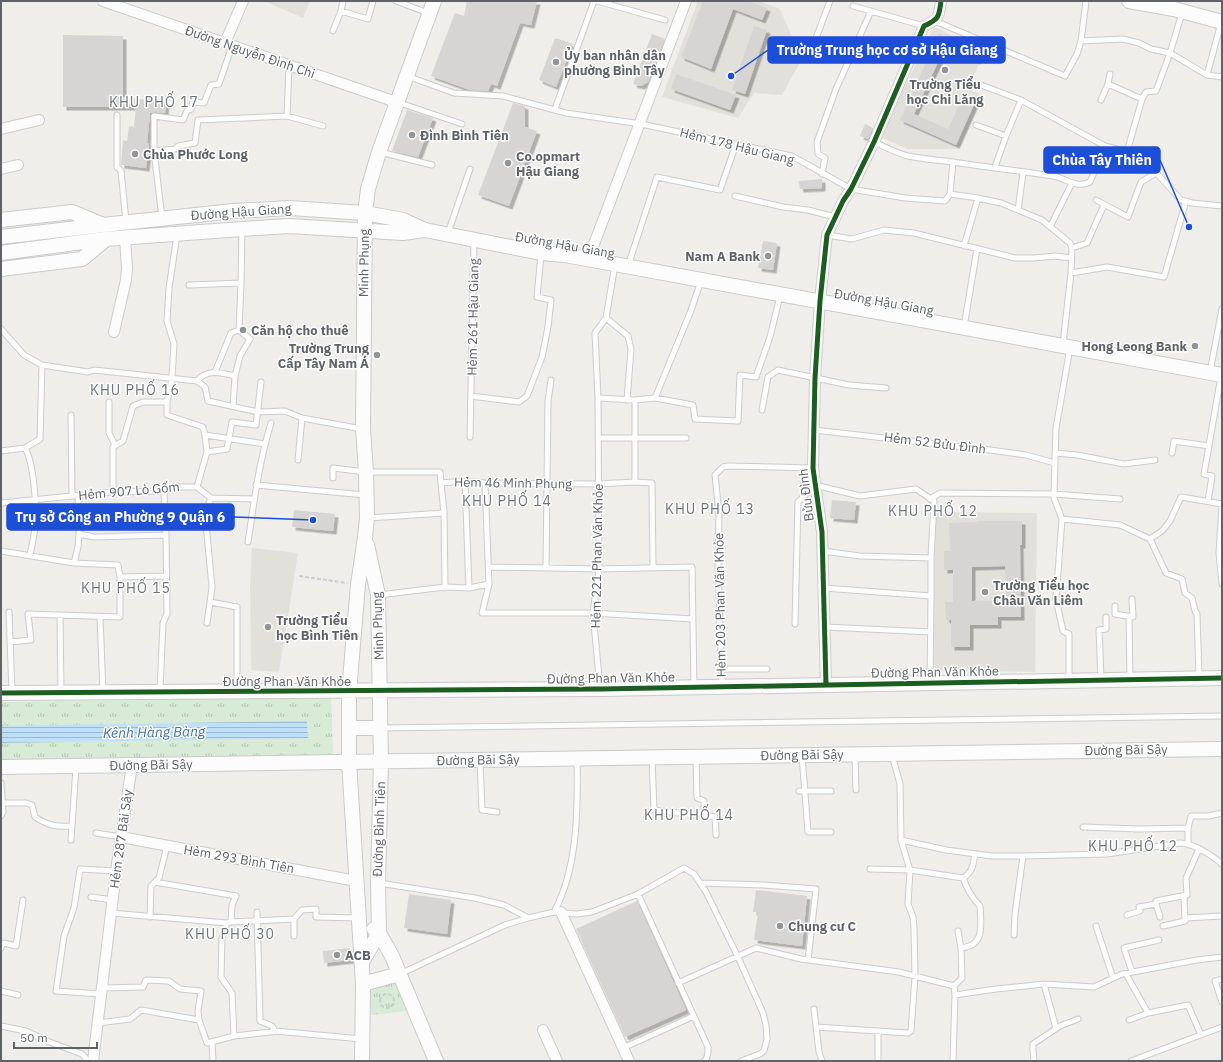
<svg xmlns="http://www.w3.org/2000/svg" width="1223" height="1062" font-family="'IBM Plex Sans',sans-serif">
<defs>
<pattern id="park-tufts" width="24" height="20" patternUnits="userSpaceOnUse"><rect width="24" height="20" fill="#d8ebd6"/><path d="M3 7l-1-3M5 7V3M7 7l1-3M15 17l-1-3M17 17v-4M19 17l1-3" fill="none" stroke="#b2c2b1"/></pattern>
<pattern id="water-rules" width="6" height="5" patternUnits="userSpaceOnUse"><rect width="6" height="5" fill="#bfe0f9"/><path d="M0 2.5h6" fill="none" stroke="#9eb9cd"/></pattern>
<filter id="shadow"><feDropShadow dx="3.5" dy="3.5" stdDeviation="0" flood-color="#0004"/></filter>
</defs>
<rect width="100%" height="100%" fill="#efeeea"/>
<path fill="#e2e0da" d="M264 1H310L303 18Z
M698 1H759L780 9 802 59 782 95 754 93 738 118 662 97Z
M934 27 985 51 968 89 984 96 960 149H908L880 137Z
M935 512 1037 513 1035 672 934 670Z
M252 548 298 553 279 672 251 670 250 584Z"/>
<path fill="url(#park-tufts)" d="M331 697 333 755 1 760V702Z
M391 981 396 984 407 1011 371 1015 370 990 371 988Z"/>
<path fill="url(#water-rules)" d="M307 721 308 738 1 743V726Z"/>
<path fill="#d6d5d3" fill-rule="evenodd" filter="url(#shadow)" d="M467 1H537L531 25 520 23 497 86 491 84 488 91 470 90 431 76 455 13 464 16Z
M703 1H747L767 8 762 20 733 9 711 69 681 57Z
M754 26 767 30 745 94 732 90Z
M652 34 665 39 648 82 641 86 633 84Z
M939 34 981 52 977 61 945 47 914 114 948 129 965 93 977 98 956 145 900 120Z
M63 35 123 36V97L166 102 165 113 155 112 150 113 147 143 149 144 146 168 121 165 123 140 127 141 129 126 134 127 136 107H63Z
M555 38 573 44 556 87 539 80Z
M676 74 736 95 730 110 671 89Z
M513 103 525 106V127L537 131 509 206 478 195Z
M407 110 433 118 418 157 392 151Z
M865 124 873 128 868 139 860 136Z
M822 179V188L800 189 799 181Z
M763 241 777 243 773 270 758 268Z
M832 500 856 502 854 520 830 518Z
M294 510 335 514 333 531 292 527Z
M978 521H1022V545H1020L1021 617H998V625H970V647H951V620H946L945 602H953V570H944V551H950L949 523 978 522ZM1005 566 1006 600 972 601V567Z
M756 890 807 896 802 946 754 940 758 912H753Z
M409 894 451 900 447 934 404 928Z
M637 901 686 1010 625 1037 576 929Z
M350 948 351 960 324 963 323 951Z"/>
<g fill="none" stroke-linecap="round" stroke-linejoin="round">
<defs>
<path id="lane" d="M396 1 428 13
M597 1 665 20
M853 6 924 26
M341 11 343 1
M935 21 1065 76 1077 54 1081 41 1086 1
M333 31 341 11 368 19 373 1
M1081 41 1123 39 1139 43 1151 49 1170 53 1207 75 1222 77
M810 54 830 1
M1207 75 1221 23
M407 76 454 93 503 96 566 113 641 124 792 156 851 189 905 198 945 201 950 194 978 198 1001 203 1042 220 1070 243 1072 248 1071 273 1063 344
M1108 84 1142 99
M981 85 1021 100
M1101 100 1108 84 1110 74
M397 102 462 124
M555 109 594 1
M117 115V167L121 171 126 221
M287 116 289 66
M976 125 1006 136
M874 142C885 147 896 153 908 156 922 159 938 160 953 162 986 167 1019 171 1053 176 1066 178 1076 189 1090 182L1105 146
M154 151V116L183 120 187 111 191 109 193 102 204 103 211 85 219 84 232 46
M380 152 432 165
M1127 152 1142 99 1146 92 1156 91 1170 53 1182 13
M995 167 1006 136 1021 100 1105 146 1127 152 1151 167 1181 200 1192 203 1222 206
M822 174 825 158 818 154 817 142 836 89 871 11
M950 194 953 162
M735 196 783 207 808 210 835 217
M1096 200 1128 217 1141 182 1156 173
M1018 210 1023 173
M162 218 154 151 175 149 178 146 195 143 198 120 287 116 323 126
M1050 227 1072 183
M448 233 470 169
M827 235 852 239 884 230 914 233 1015 258H1033L1055 256 1071 258
M964 246 978 198
M1072 248 1087 243 1104 205
M628 266 657 177 720 190 736 144
M1071 273 1107 267 1164 277 1186 201
M189 285 241 283
M606 318 628 336 631 349 627 400
M964 327 977 249
M1 329 24 355 42 365 40 439 25 448C34 463 37 509 35 527 34 537 32 546 30 555
M42 365 88 372 94 370 197 381 205 387 208 401 258 412 285 411 302 418 362 429
M215 372 231 333 239 330
M1210 372 1222 309
M197 381C208 368 221 373 235 376
M471 396 519 402 527 396 542 357 548 327 551 300 537 297 541 254
M598 398 635 400 655 398 690 313 701 281
M655 398 693 405 695 419 738 421 740 375 756 377 770 337 780 296
M635 400V482
M109 402V433L115 445
M167 402V415L203 427 205 435 265 444
M233 406 235 376 240 356 250 339 239 330 241 283 242 229
M762 410 768 377 778 370 849 385 886 388
M71 415 72 496
M814 430 990 450 1026 455 1055 463
M470 437 474 240
M598 438H686
M1 451 25 448
M207 452 227 449 232 422 256 425 261 382
M1055 453 1077 455 1124 464 1155 460
M1172 453 1174 441 1209 446
M298 460 302 418
M333 478V468L366 472H440L441 483 465 481 485 483 598 484 635 482 652 483 653 568
M465 481 469 588
M441 483 444 513 445 587
M485 483 489 584
M256 485 365 495
M197 487 207 452 205 435
M113 492V447L123 441 133 406 143 402H167L172 378 174 344 167 321 169 288 177 235
M78 496 79 534 94 537 166 535
M211 498 205 513 212 587 210 602 237 607V691
M930 499 940 493 1054 494 1120 499
M1208 501 1212 476 1204 474 1221 376
M1 503 113 492 164 491 173 487H197L211 498 254 499
M1222 507 1219 553 1222 584
M368 518 444 513
M1062 519 1120 525 1150 539
M1150 539 1166 573 1182 579 1185 593 1192 598 1195 611 1197 614 1199 677
M1150 539 1162 531 1170 521 1181 497 1222 504
M248 542C254 502 259 462 271 423
M1 551 74 563 118 565 120 577 166 576
M823 551 860 556 931 558V596
M74 563 78 547 79 534
M489 567 599 569 692 567 694 687
M546 568 548 401 551 380
M824 588 931 596 930 682
M379 595 445 587 469 588 489 584 482 613H593L693 619
M1115 606V614L1133 617 1132 599
M9 612 12 692
M60 616 61 692
M100 617 103 692
M1129 617 1130 679
M207 623 210 602
M795 624 798 502 815 485 860 496 916 489 934 501 931 558
M825 627 931 632
M10 642 31 640 28 614 120 617V577
M721 669H767
M1069 679V634L1063 631 1056 599 1062 519 1054 498V494L1056 428 1070 348
M1101 679 1099 630 1106 629V617
M722 686 718 566 719 514 715 475 723 467 728 466 813 468
M600 688 593 613 599 569 598 398 595 333 606 318 615 265
M160 691 163 623 167 614 166 535 164 491
M382 728 1222 716
M855 755 856 790
M802 756 808 832H831
M652 758 654 810 678 813
M696 758 697 798 704 801V815L715 817 716 835
M480 761 482 810 497 812
M1 783 3 812 1 816
M799 791H831
M2 803H26L32 805 35 817C49 826 56 827 72 826
M1083 827 1139 829 1188 828V844
M1188 828 1191 816H1209L1222 813
M96 833 121 837
M71 840 76 768
M901 840 946 850 992 856H1023L1107 854 1180 843C1195 844 1210 854 1222 864
M870 869 910 870 963 878
M155 882 236 896 232 905 231 922
M379 883 475 898 504 905 528 918
M700 883 706 892 738 957 763 1013 766 1025 767 1039 764 1051 760 1054 741 1061
M638 894 708 1047V1053L706 1060 704 1061
M91 897 113 900
M1156 904 1160 917
M257 912 260 1021 272 1026 275 1031
M554 912C578 868 578 808 577 759
M111 913 227 923
M1127 915 1140 911 1139 907 1156 904V901L1187 895 1186 878 1199 849
M150 917 151 886 159 878 167 846
M1185 918 1222 916
M294 919V936
M1096 926 1113 978
M1163 926 1185 921 1184 896
M1014 935 1015 914 1023 856
M1 948 2 945 4 943 16 946 23 900
M961 948C985 946 981 925 980 906 972 898 967 889 963 878 973 872 973 864 975 854
M1132 972 1124 948 1159 940
M400 974 505 925 528 918 554 912 576 914 592 912 638 894 684 868 694 874 700 883 764 885 816 889 808 960
M1126 974 1148 1013
M1222 979 1215 981 1222 1002
M678 983 756 948 801 959 899 972 954 986
M1044 984 1056 1028
M102 988 143 987 146 980 169 981 180 989 201 991 198 1011 199 1020
M1 991 18 995
M101 994 56 991 64 936 74 908 80 869 116 871
M955 995 996 989 1044 984 1094 987 1122 974 1197 960 1222 957
M814 1009 819 1052 822 1061
M1129 1020 1148 1013 1188 1005 1201 1035
M98 1023 130 1019 141 1010 199 1020 207 1043 234 1036 271 1032 275 1031 362 1039
M1 1026 26 1031 47 1041 82 1054 88 1061
M816 1027 908 1033 911 1031 915 977 914 928 913 917 908 904 910 870 901 840 900 784 892 755
M878 1031V1061
M234 1036 232 993 221 977 222 938 227 923 231 922 294 919 302 910 316 909V917L358 918
M212 1043 213 1061
M623 1048 694 1016
M953 1061 955 995 954 986 962 978 961 948 958 931
M1034 1061 1033 1050V1044L1060 1026 1078 1019
M1131 1061 1222 1027"/>
<path id="street" d="M103 1 396 102
M225 43 243 1
M1 129 39 120
M1 169 18 165
M588 260 686 1
M114 332 126 280 127 268 125 238
M826 685 822 532 813 468 815 378 820 301 827 235 843 201 851 189 874 142 924 26C939 19 939 17 941 1
M121 837 356 881
M561 912 629 1061
M543 1030 557 1061
M93 1061 117 864 132 765"/>
<path id="secondary" d="M1129 1 1174 9 1222 22
M1 220 72 212 103 225
M1 237 103 225 233 211 290 208 365 213 403 220 425 230 541 253 565 255 1222 375
M1 253 105 239 242 229 289 226 403 233 425 230
M1 269 82 259 105 240
M1 693 601 689 1222 678
M349 728H381
M1 767 1222 749
M374 929 379 933 392 956 436 1061
M362 962 379 933 378 883 381 761 378 595 367 545
M363 984 399 974
M362 1061 363 984 349 762V692L358 585 365 537 367 518 366 472 363 429 365 213 368 189 379 152 434 1"/>
</defs>
<use href="#lane" stroke="#cbcccc" stroke-width="7"/>
<use href="#street" stroke="#cbcccc" stroke-width="12"/>
<use href="#secondary" stroke="#cacacb" stroke-width="16"/>
<path stroke="#cacfcc" stroke-width="2" stroke-dasharray="4 2" stroke-linecap="butt" d="M299 576 347 583
M380 1001a7 7 0 1 1 14 0a7 7 0 1 1-14 0Z"/>
<use href="#lane" stroke="#fdfcfc" stroke-width="5"/>
<use href="#street" stroke="#fdfcfc" stroke-width="10"/>
<use href="#secondary" stroke="#fdfcfc" stroke-width="14"/>
<defs>
<path id="cycleway" d="M826 685 822 532 813 468 815 378 820 301 827 235 843 201 851 189 874 142 924 26C939 19 939 17 941 1
M1 693 601 689 1222 678"/>
</defs>
<use href="#cycleway" stroke="#fff" stroke-width="8"/>
<use href="#cycleway" stroke="#1b5e20" stroke-width="5"/>
</g>
<g fill="#919496" stroke="#fff" stroke-width="1.5">
<circle cx="556" cy="62" r="4"/>
<circle cx="945" cy="70" r="4"/>
<circle cx="412" cy="135" r="4"/>
<circle cx="135" cy="154" r="4"/>
<circle cx="508" cy="163" r="4"/>
<circle cx="768" cy="256" r="4"/>
<circle cx="243" cy="330" r="4"/>
<circle cx="1195" cy="346" r="4"/>
<circle cx="377" cy="355" r="4"/>
<circle cx="985" cy="592" r="4"/>
<circle cx="268" cy="627" r="4"/>
<circle cx="780" cy="926" r="4"/>
<circle cx="337" cy="955" r="4"/>
</g>
<g text-anchor="middle" dominant-baseline="central" stroke-width="3" stroke-linejoin="round" paint-order="stroke">
<g font-size="13" fill="#5f6368" stroke="#fff">
<text transform="translate(250 52) rotate(19)">Đường Nguyễn Đình Chi</text>
<text transform="translate(737 146) rotate(14)">Hẻm 178 Hậu Giang</text>
<text transform="translate(241 212) rotate(-4)">Đường Hậu Giang</text>
<text transform="translate(565 245) rotate(10)">Đường Hậu Giang</text>
<text transform="translate(364 263) rotate(-89)">Minh Phụng</text>
<text transform="translate(884 302) rotate(10)">Đường Hậu Giang</text>
<text transform="translate(473 317) rotate(-89)">Hẻm 261 Hậu Giang</text>
<text transform="translate(935 443) rotate(7)">Hẻm 52 Bửu Đình</text>
<text transform="translate(513 483) rotate(1)">Hẻm 46 Minh Phụng</text>
<text transform="translate(129 491) rotate(-5)">Hẻm 907 Lò Gốm</text>
<text transform="translate(806 495) rotate(-97)">Bửu Đình</text>
<text transform="translate(597 556) rotate(-89)">Hẻm 221 Phan Văn Khỏe</text>
<text transform="translate(720 605) rotate(-91)">Hẻm 203 Phan Văn Khỏe</text>
<text transform="translate(378 626) rotate(-92)">Minh Phụng</text>
<text transform="translate(935 672) rotate(-1)">Đường Phan Văn Khỏe</text>
<text transform="translate(611 678) rotate(-1)">Đường Phan Văn Khỏe</text>
<text x="287" y="681">Đường Phan Văn Khỏe</text>
<text transform="translate(1126 750) rotate(-1)">Đường Bãi Sậy</text>
<text transform="translate(802 755) rotate(-1)">Đường Bãi Sậy</text>
<text transform="translate(478 760) rotate(-1)">Đường Bãi Sậy</text>
<text transform="translate(151 765) rotate(-1)">Đường Bãi Sậy</text>
<text transform="translate(379 829) rotate(-88)">Đường Bình Tiên</text>
<text transform="translate(121 839) rotate(-82)">Hẻm 287 Bãi Sậy</text>
<text transform="translate(239 859) rotate(10)">Hẻm 293 Bình Tiên</text>
</g>
<g font-size="13" font-weight="bold" fill="#5f6368" stroke="#fff" text-anchor="start">
<text x="564" y="55">Ủy ban nhân dân<tspan x="564" dy="15">phường Bình Tây</tspan></text>
<text x="945" y="84" text-anchor="middle">Trường Tiểu<tspan x="945" dy="15">học Chi Lăng</tspan></text>
<text x="420" y="135">Đình Bình Tiên</text>
<text x="143" y="154">Chùa Phước Long</text>
<text x="516" y="156">Co.opmart<tspan x="516" dy="15">Hậu Giang</tspan></text>
<text x="760" y="256" text-anchor="end">Nam A Bank</text>
<text x="251" y="330">Căn hộ cho thuê</text>
<text x="1187" y="346" text-anchor="end">Hong Leong Bank</text>
<text x="369" y="348" text-anchor="end">Trường Trung<tspan x="369" dy="15">Cấp Tây Nam Á</tspan></text>
<text x="993" y="585">Trường Tiểu học<tspan x="993" dy="15">Châu Văn Liêm</tspan></text>
<text x="276" y="620">Trường Tiểu<tspan x="276" dy="15">học Bình Tiên</tspan></text>
<text x="788" y="926">Chung cư C</text>
<text x="345" y="955">ACB</text>
</g>
<g font-size="14" letter-spacing="1" fill="#70757a" stroke="#fff">
<text x="154" y="102">KHU PHỐ 17</text>
<text x="135" y="390">KHU PHỐ 16</text>
<text x="507" y="501">KHU PHỐ 14</text>
<text x="710" y="509">KHU PHỐ 13</text>
<text x="933" y="511">KHU PHỐ 12</text>
<text x="126" y="588">KHU PHỐ 15</text>
<text x="689" y="815">KHU PHỐ 14</text>
<text x="1133" y="846">KHU PHỐ 12</text>
<text x="230" y="934">KHU PHỐ 30</text>
</g>
<g font-size="14" font-style="italic" fill="#4174aa" stroke="#fff">
<text transform="translate(154 732) rotate(-1)">Kênh Hàng Bàng</text>
</g>
</g>
<path fill="none" stroke="#1d4ed8" stroke-width="1.5" d="M731 76L768 50M1189 227L1160 160M313 520L234 517"/>
<g fill="#1d4ed8" stroke="#fff" stroke-width="1.5">
<circle cx="731" cy="76" r="4"/>
<circle cx="1189" cy="227" r="4"/>
<circle cx="313" cy="520" r="4"/>
</g>
<g fill="#1d4ed8" stroke="#1d4ed8" stroke-width="1.5">
<rect x="768" y="37" width="237" height="26" rx="4"/>
<rect x="1044" y="147" width="116" height="26" rx="4"/>
<rect x="7" y="504" width="227" height="26" rx="4"/>
</g>
<g font-size="14" text-anchor="middle" font-weight="bold" fill="#fff">
<text x="887" y="55">Trường Trung học cơ sở Hậu Giang</text>
<text x="1102" y="165">Chùa Tây Thiên</text>
<text x="120" y="522">Trụ sở Công an Phường 9 Quận 6</text>
</g>
<rect width="1223" height="1062" fill="none" stroke="#5f6368" stroke-width="4"/>
<path d="M14 1042v6h83v-6" fill="none" stroke="#5f6368" stroke-width="2"/>
<text x="20" y="1042" font-size="12" fill="#5f6368" stroke="#ffffff" stroke-width="3" paint-order="stroke">50 m</text>
</svg>
